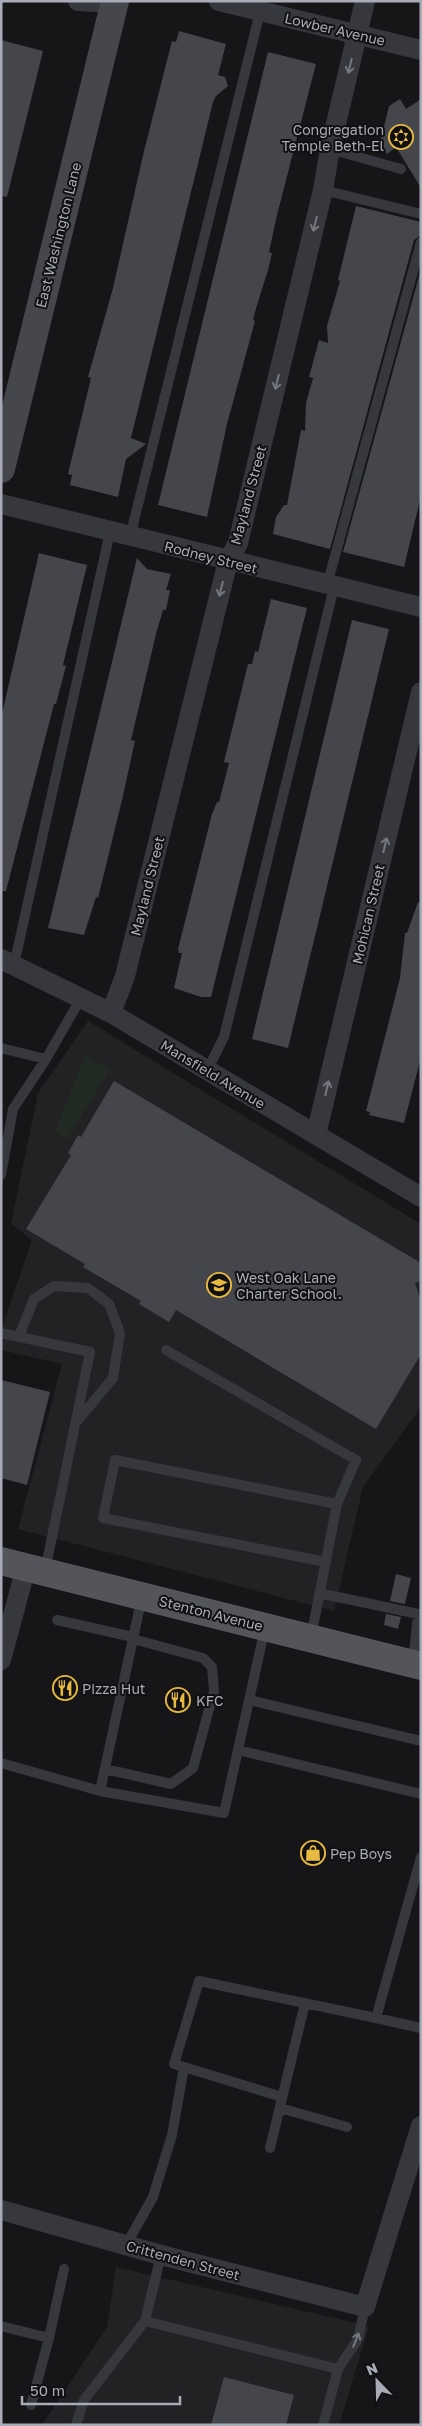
<svg xmlns="http://www.w3.org/2000/svg" width="422" height="2426" font-family="'Golos Text',sans-serif">
<rect width="100%" height="100%" fill="#161618"/>
<path fill="#222225" d="M88 1021 421 1224V1407L363 1487 334 1611 18 1529 62 1364 1 1350V1330L32 1240 11 1224 38 1093Z
M116 2267 369 2326 339 2425H42L107 2327Z"/>
<path fill="#222a24" d="M85 1055 110 1069 67 1139 55 1132Z"/>
<path fill="#45464b" d="M179 31 226 44 218 75 225 77 228 86 216 96 213 102 131 438 146 444 126 459 118 497 70 485 72 475 68 474 91 378 88 377 113 288 144 151 172 41 176 42Z
M1 40 43 51 7 197 1 196Z
M268 52 316 64 277 215 269 252 272 253 268 270 257 305 253 320 255 321 227 424 207 517 158 505Z
M400 99 406 109 421 99V188L396 147 387 154 380 143 389 106Z
M356 206 421 222V235L414 240 330 549 273 534 276 517 284 505H287L301 430 305 431 306 403 313 378 309 377 319 340 328 343 327 326 340 281 338 280Z
M421 269V496L404 567 343 552Z
M39 553 87 565 63 665 66 666 56 704H54L6 891H1V718Z
M137 558 147 569 171 574 166 590H170L166 610H163L156 634 131 740 135 741 122 800 98 898 96 897 84 935 48 928Z
M271 599 307 608 211 997H201L174 988 182 953H179L178 949 212 814 217 802H219L229 763 224 762 248 664H252L255 651 258 652Z
M352 620 389 629 288 1048 252 1039Z
M418 902 421 903V1057L404 1123 369 1115 370 1112 366 1111 400 978 405 933H407Z
M114 1081 421 1263V1281L415 1283 421 1301V1354L376 1429 176 1310 169 1322 139 1304 141 1301 83 1267 85 1264 26 1229 71 1155 68 1153 78 1135 81 1137Z
M1 1380 50 1392 27 1485 1 1478Z
M396 1574 411 1578 405 1604 390 1601Z
M386 1614 401 1617 398 1629 384 1625Z
M224 2377 294 2395 286 2425H211Z"/>
<g fill="none" stroke-linecap="round" stroke-linejoin="round">
<path stroke="#37383d" stroke-width="10" d="M330 149 401 169
M323 190 421 214
M130 537 260 12
M327 585 421 242
M14 965 110 532
M1 1048 46 1059 81 998
M207 1071 224 1037 334 587
M1 1175 13 1109 46 1059
M1 1333 90 1352 45 1571
M19 1336 34 1299 54 1286 88 1288 109 1304 120 1333 113 1378 78 1420
M166 1350 356 1460 337 1504
M319 1593 418 1614 413 1663
M57 1620 133 1637
M311 1637 337 1504 115 1460 103 1518 326 1562
M249 1700 421 1741
M238 1750 421 1794
M1 1763 100 1791 142 1597
M105 1769 171 1784 193 1768 214 1691 212 1667 203 1658 133 1639
M100 1791 224 1813 265 1628
M421 1857 376 2018 421 2028
M282 2097 174 2064 199 1981 376 2018
M280 2108 347 2127
M270 2148 305 2003
M126 2245 153 2197 172 2135 184 2067
M161 2255 145 2321 338 2369
M1 2326 49 2338 31 2405
M49 2338 64 2269
M76 2425 84 2400 145 2321
M323 2425 338 2369 358 2339 365 2307"/>
<path stroke="#37383d" stroke-width="20" d="M78 1 114 3
M219 1 421 50
M1 504 421 607
M1 959 111 1013 421 1197
M111 1013 125 976 228 561 238 543 323 190 330 149 365 1
M316 1135 421 692
M1 1660 26 1567
M1 2210 161 2255 365 2307 421 2126"/>
<path stroke="#45474c" stroke-width="28" d="M1 469 115 1"/>
<path stroke="#53555b" stroke-width="28" d="M1 1561 421 1666"/>
</g>
<defs><path id="oneway-shaft" d="M-6 0H5M1.5-3L5.5 0L1.5 3" fill="none" stroke-width="1.6" stroke-linecap="round" stroke-linejoin="round" transform="scale(1.25)"/></defs>
<g stroke="#767880">
<use href="#oneway-shaft" transform="translate(350 66) rotate(103)"/>
<use href="#oneway-shaft" transform="translate(315 224) rotate(104)"/>
<use href="#oneway-shaft" transform="translate(277 382) rotate(104)"/>
<use href="#oneway-shaft" transform="translate(221 589) rotate(104)"/>
<use href="#oneway-shaft" transform="translate(385 845) rotate(-77)"/>
<use href="#oneway-shaft" transform="translate(327 1088) rotate(-77)"/>
<use href="#oneway-shaft" transform="translate(356 2340) rotate(-68)"/>
</g>
<defs>
<symbol id="synagogue-ring" viewBox="-11 -11 22 22"><circle r="9.5" fill="#111113" stroke="#e7b93f" stroke-width="1.5"/><path d="M0-6.5L5.6 3.2H-5.6ZM0 6.5L5.6-3.2H-5.6Z" fill="#e7b93f"/></symbol>
<symbol id="school-ring" viewBox="-11 -11 22 22"><circle r="9.5" fill="#111113" stroke="#e7b93f" stroke-width="1.5"/><path d="M0-5L7-2L0 1L-7-2ZM-4 1L0 2.5L4 1V4Q0 6-4 4Z" fill="#e7b93f"/></symbol>
<symbol id="restaurant-ring" viewBox="-11 -11 22 22"><circle r="9.5" fill="#111113" stroke="#e7b93f" stroke-width="1.5"/><path d="M-5-6h1v4h1v-4h1v4h1v-4h1v5L-1.5 .5V6h-2V.5L-5-1ZM5-6V6H3V1.5H1.5Q1.5-4 5-6Z" fill="#e7b93f"/></symbol>
<symbol id="shop-ring" viewBox="-11 -11 22 22"><circle r="9.5" fill="#111113" stroke="#e7b93f" stroke-width="1.5"/><path d="M-5-2.5h2.3a2.7 3.5 0 0 1 5.4 0H5L5.5 6h-11ZM-1.5-2.5h3a1.5 2.3 0 0 0-3 0Z" fill="#e7b93f"/></symbol>
</defs>
<g fill-rule="evenodd">
<use href="#synagogue-ring" x="387" y="123" width="28" height="28"/>
<use href="#school-ring" x="205" y="1271" width="28" height="28"/>
<use href="#restaurant-ring" x="51" y="1674" width="28" height="28"/>
<use href="#restaurant-ring" x="164" y="1686" width="28" height="28"/>
<use href="#shop-ring" x="299" y="1839" width="28" height="28"/>
</g>
<g text-anchor="middle" dominant-baseline="central" stroke-width="4" stroke-linejoin="round" paint-order="stroke">
<g font-size="14" fill="#a9acb7" stroke="#111113">
<text transform="translate(335 29) rotate(13)">Lowber Avenue</text>
<text transform="translate(58 235) rotate(-76)">East Washington Lane</text>
<text transform="translate(248 495) rotate(-75)">Mayland Street</text>
<text transform="translate(211 557) rotate(14)">Rodney Street</text>
<text transform="translate(147 886) rotate(-76)">Mayland Street</text>
<text transform="translate(368 914) rotate(-77)">Mohican Street</text>
<text transform="translate(213 1074) rotate(31)">Mansfield Avenue</text>
<text transform="translate(211 1613) rotate(14)">Stenton Avenue</text>
<text transform="translate(183 2260) rotate(15)">Crittenden Street</text>
</g>
<g font-size="14" fill="#a9acb7" stroke="#111113" text-anchor="start">
<text x="384" y="129" text-anchor="end">Congregation<tspan x="384" dy="16">Temple Beth-El</tspan></text>
<text x="236" y="1277">West Oak Lane<tspan x="236" dy="16">Charter School.</tspan></text>
<text x="82" y="1688">Pizza Hut</text>
<text x="196" y="1700">KFC</text>
<text x="330" y="1853">Pep Boys</text>
</g>
</g>
<rect width="422" height="2426" fill="none" stroke="#a9acb7" stroke-width="5"/>
<g transform="translate(377 2381) rotate(337)" stroke="#111113" stroke-width="4" paint-order="stroke">
<path d="M0-4L9 19L0 12L-9 19Z" fill="#a9acb7"/>
<text y="-8" font-size="14" font-weight="bold" text-anchor="middle" fill="#a9acb7">N</text>
</g>
<path d="M22 2396v8h158v-8" fill="none" stroke="#a9acb7" stroke-width="2.5"/>
<text x="30" y="2396" font-size="15" fill="#a9acb7" stroke="#111113" stroke-width="4" paint-order="stroke">50 m</text>
</svg>
